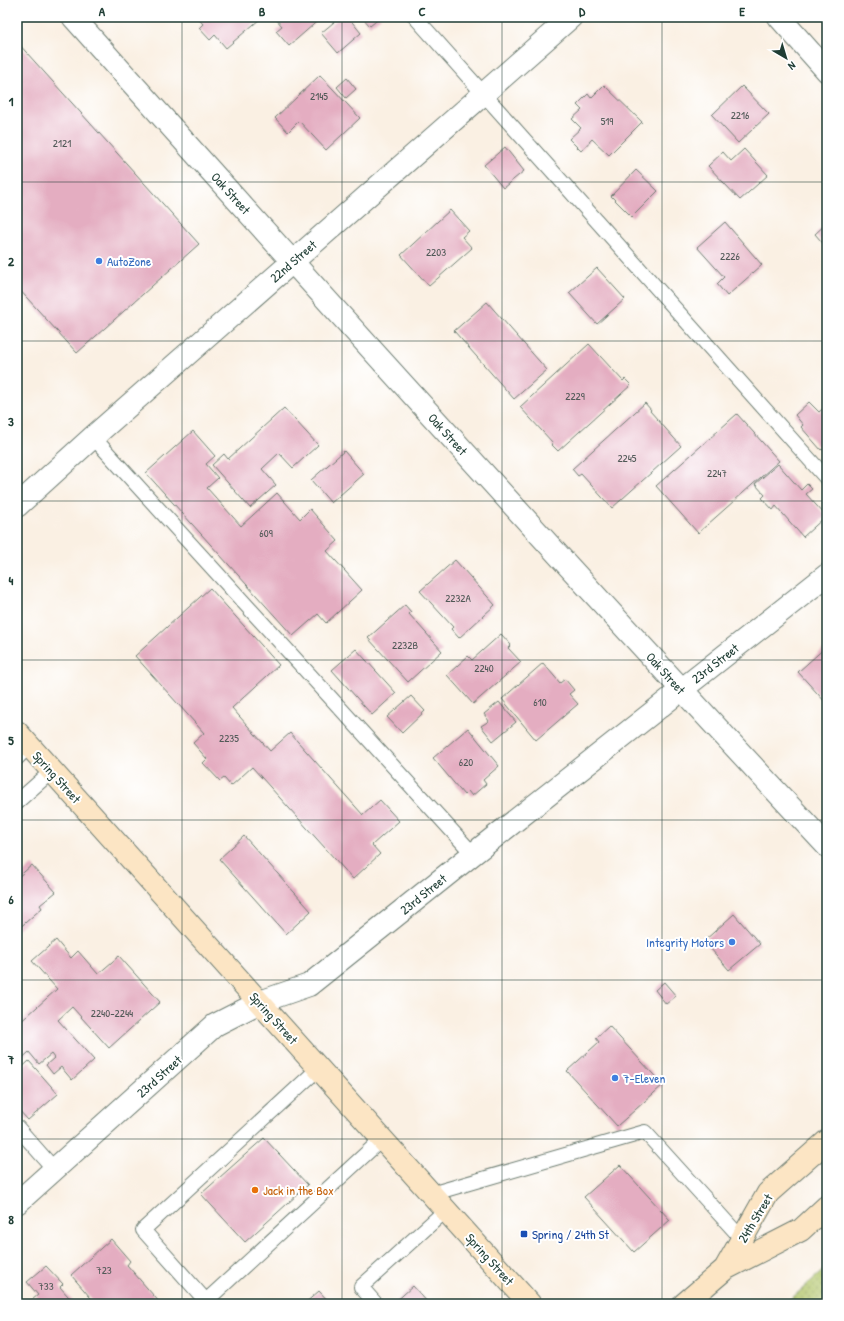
<svg xmlns="http://www.w3.org/2000/svg" width="844" height="1321" font-family="'Patrick Hand',sans-serif">
<defs>
<pattern id="grass-dots" width="8" height="8" patternUnits="userSpaceOnUse"><rect width="8" height="8" fill="#b0c468"/><path d="M2 2h.1M6 6h.1" fill="none" stroke="#8fa056" stroke-width="1.8" stroke-linecap="round"/></pattern>
</defs>
<rect width="100%" height="100%" fill="#fff"/>
<filter id="ink" filterUnits="userSpaceOnUse"><feTurbulence type="fractalNoise" baseFrequency=".025" numOctaves="2"/><feDisplacementMap in="SourceGraphic" scale="8" xChannelSelector="R" yChannelSelector="G"/><feConvolveMatrix kernelMatrix="1 2 1 2 8 2 1 2 1" color-interpolation-filters="sRGB"/></filter>
<filter id="wash" filterUnits="userSpaceOnUse"><feTurbulence type="fractalNoise" baseFrequency=".012" numOctaves="4" result="noise"/><feDisplacementMap in="SourceGraphic" scale="16" xChannelSelector="R" yChannelSelector="G"/><feGaussianBlur stdDeviation="0.9" result="paint"/><feColorMatrix in="noise" values="0 0 0 0 0 0 0 0 0 0 0 0 0 0 0 0 0 1.4 0 .05"/><feComposite in="paint" operator="in"/></filter>
<g filter="url(#wash)">
<rect width="100%" height="100%" fill="#faf0e3"/>
<path fill="url(#grass-dots)" stroke="#68804e" d="M827 1267V1304H785Z"/>
<g id="blocks">
<path fill="#e4adc1" d="M197 17H259L260 19 226 48 215 35 210 40 199 28 203 24Z
M276 17H322L289 46 276 31 282 26 275 18Z
M340 17H348L361 33 338 53 321 33Z
M362 17H381L370 26Z
M17 42 199 244 77 353 17 287Z
M320 75 360 118 326 150 299 121 288 132 275 118Z
M347 78 356 89 346 98 337 87Z
M604 85 642 122 609 155 592 139 581 151 569 139 581 128 572 119 582 110 577 105 588 94 591 98Z
M742 86 769 114 738 143 712 115Z
M505 147 524 171 503 188 484 165Z
M744 149 768 175 740 200 708 166 723 152 731 161Z
M636 170 658 191 632 217 611 196Z
M450 210 469 231 462 237 472 248 429 286 401 255Z
M725 222 762 265 727 296 717 284 724 277 697 247Z
M827 223V248L815 234Z
M597 268 625 299 597 324 569 293Z
M487 302 547 370 514 399 454 331Z
M589 344 623 381 625 379 631 385 558 451 551 444 553 443 520 407Z
M809 402 819 412 827 405V454L822 449 821 450 801 427 803 425 795 415Z
M645 403 651 410 650 411 681 446 612 508 581 474 578 476 572 469Z
M284 408 318 445 293 468 279 453 262 469 276 485 250 508 212 465 224 454 228 459Z
M737 414 779 461 698 533 656 486Z
M193 431 215 456 206 464 218 478 207 488 241 526 277 493 300 519 310 509 338 541 327 551 362 590 326 623 318 614 293 636 146 473Z
M344 451 364 474 331 503 311 480Z
M778 464 801 490 807 484 812 489 806 494 826 516 803 537 776 506 773 510 762 498 765 495 755 484Z
M455 560 495 605 459 638 451 629 453 627 420 591Z
M210 588 279 665 232 708 270 751 290 733 363 815 380 800 399 821 372 845 380 854 353 879 252 767 231 786 224 778 220 781 203 763 207 759 193 743 204 733 135 656Z
M405 605 411 612 409 614 442 651 408 682 368 638Z
M501 634 511 645 508 648 521 662 473 704 447 675 468 656 472 660Z
M827 646V704L798 672Z
M356 649 396 693 372 715 332 670Z
M543 663 560 683 565 679 574 690 569 694 578 704 536 740 502 699Z
M411 696 425 711 402 733 387 717Z
M499 702 516 722 493 741 481 726 489 721 484 714Z
M468 728 499 766 483 780 486 784 472 796 468 791 464 795 433 758Z
M244 836 311 911 286 934 219 859Z
M32 865 56 892 40 905 42 908 17 930V878Z
M734 914 760 944 729 970 704 941Z
M56 940 71 958 78 951 98 974 119 956 160 1002 109 1048 72 1007 58 1020 94 1060 72 1080 61 1067 53 1074 46 1065 54 1058 51 1054 39 1064 29 1052 17 1063V1025L57 989 32 961Z
M664 982 676 996 666 1004 655 990Z
M609 1026 663 1085 617 1126 567 1071 599 1042 596 1038Z
M29 1061 58 1094 28 1120 17 1108V1072Z
M264 1138 308 1185 245 1242 201 1194Z
M620 1165 670 1220 634 1252 584 1197Z
M111 1239 130 1261 127 1265 161 1304H96L71 1275Z
M46 1266 63 1284 60 1287 75 1304H27L38 1295 27 1282Z
M413 1286 429 1304H393Z
M319 1291 331 1304H304Z"/>
</g>
</g>
<g filter="url(#ink)">
<use href="#blocks" fill-opacity="0" stroke="#6c7c71" stroke-width="1"/>
<g fill="none" stroke-linecap="round" stroke-linejoin="round">
<defs>
<path id="service" d="M415 17 827 479
M93 437 473 854
M17 758 29 746
M17 802 52 771
M319 1068 143 1230 206 1301 382 1139
M17 1127 54 1169
M431 1194 645 1132 742 1239
M376 1304 361 1287 446 1210"/>
<path id="minor" d="M73 17C322 296 572 573 827 846
M17 506 93 437 571 17
M17 1203 215 1025 260 1002 309 985 473 854 827 575"/>
<path id="tertiary" d="M779 17 827 71"/>
<path id="secondary" d="M17 732 530 1304
M725 1269 768 1193 827 1141
M684 1304 725 1269 801 1230 827 1206"/>
</defs>
<use href="#service" stroke="#6c7c71" stroke-width="16"/>
<use href="#minor" stroke="#6c7c71" stroke-width="24"/>
<use href="#tertiary" stroke="#6c7c71" stroke-width="24"/>
<use href="#secondary" stroke="#6c7c71" stroke-width="24"/>
<use href="#service" stroke="#fff" stroke-width="14"/>
<use href="#minor" stroke="#fff" stroke-width="22"/>
<use href="#tertiary" stroke="#fff" stroke-width="22"/>
<use href="#secondary" stroke="#fce5c4" stroke-width="22"/>
</g>
</g>
<path fill="none" stroke="#1f3d34" stroke-width="1" stroke-opacity="0.55" d="M182 17V1304M342 17V1304M502 17V1304M662 17V1304M17 182H827M17 341H827M17 501H827M17 660H827M17 820H827M17 980H827M17 1139H827"/>
<g fill="#3f7fe0" stroke="#fff" stroke-width="1.5">
<circle cx="99" cy="261" r="4"/>
<circle cx="732" cy="942" r="4"/>
<circle cx="615" cy="1078" r="4"/>
</g>
<circle fill="#e8710a" stroke="#fff" stroke-width="1.5" cx="255" cy="1190" r="4"/>
<rect fill="#1a4fb4" stroke="#fff" stroke-width="1.5" x="520" y="1230" width="8" height="8" rx="2"/>
<g text-anchor="middle" dominant-baseline="central" stroke-width="4" stroke-linejoin="round" paint-order="stroke">
<g font-size="11" fill="#505957">
<text x="319" y="96">2145</text>
<text x="740" y="115">2216</text>
<text x="607" y="121">519</text>
<text x="62" y="143">2121</text>
<text x="436" y="252">2203</text>
<text x="730" y="256">2226</text>
<text x="575" y="396">2229</text>
<text x="627" y="458">2245</text>
<text x="717" y="473">2247</text>
<text x="266" y="533">609</text>
<text x="458" y="598">2232A</text>
<text x="405" y="645">2232B</text>
<text x="484" y="668">2240</text>
<text x="540" y="702">610</text>
<text x="229" y="738">2235</text>
<text x="466" y="762">620</text>
<text x="112" y="1013">2240-2244</text>
<text x="104" y="1270">723</text>
<text x="46" y="1286">733</text>
</g>
<g font-size="13" fill="#1f3d34" stroke="#fff">
<text transform="translate(231 193) rotate(48)">Oak Street</text>
<text transform="translate(293 261) rotate(-41)">22nd Street</text>
<text transform="translate(448 434) rotate(48)">Oak Street</text>
<text transform="translate(715 663) rotate(-38)">23rd Street</text>
<text transform="translate(666 673) rotate(48)">Oak Street</text>
<text transform="translate(57 777) rotate(48)">Spring Street</text>
<text transform="translate(423 894) rotate(-39)">23rd Street</text>
<text transform="translate(274 1018) rotate(48)">Spring Street</text>
<text transform="translate(159 1076) rotate(-42)">23rd Street</text>
<text transform="translate(755 1218) rotate(-59)">24th Street</text>
<text transform="translate(490 1259) rotate(48)">Spring Street</text>
</g>
<g font-size="13" fill="#366cbe" stroke="#fff" text-anchor="start">
<text x="107" y="261">AutoZone</text>
<text x="724" y="942" text-anchor="end">Integrity Motors</text>
<text x="623" y="1078">7-Eleven</text>
</g>
<g font-size="13" fill="#c56008" stroke="#fff" text-anchor="start">
<text x="263" y="1190">Jack in the Box</text>
</g>
<g font-size="13" fill="#164399" stroke="#fff" text-anchor="start">
<text x="532" y="1234">Spring / 24th St</text>
</g>
</g>
<rect width="844" height="1321" fill="none" stroke="#fff" stroke-width="44"/>
<g transform="translate(786 58) rotate(142)" stroke="#ffffff" stroke-width="3" paint-order="stroke">
<path d="M0-3L7 15L0 10L-7 15Z" fill="#1f3d34"/>
<text y="-6" font-size="11" font-weight="bold" text-anchor="middle" fill="#1f3d34">N</text>
</g>
<rect x="22" y="22" width="800" height="1277" fill="none" stroke="#1f3d34" stroke-width="1.5"/>
<g font-size="13" text-anchor="middle" font-weight="bold" fill="#1f3d34">
<text x="102" y="16">A</text>
<text x="262" y="16">B</text>
<text x="422" y="16">C</text>
<text x="582" y="16">D</text>
<text x="742" y="16">E</text>
<text x="11" y="106">1</text>
<text x="11" y="266">2</text>
<text x="11" y="426">3</text>
<text x="11" y="585">4</text>
<text x="11" y="745">5</text>
<text x="11" y="904">6</text>
<text x="11" y="1064">7</text>
<text x="11" y="1224">8</text>
</g>
</svg>
